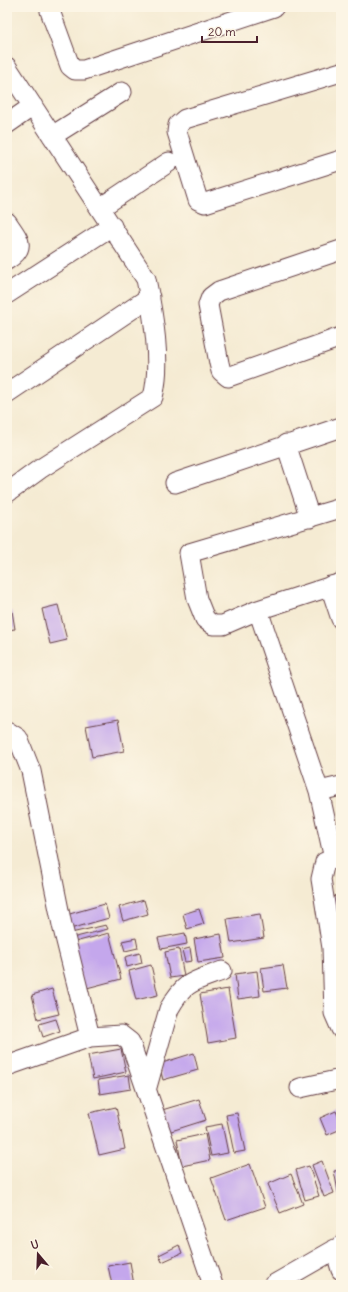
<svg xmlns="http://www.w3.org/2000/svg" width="348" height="1292" font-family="Delius,sans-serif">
<rect width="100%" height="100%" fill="#fcf5e5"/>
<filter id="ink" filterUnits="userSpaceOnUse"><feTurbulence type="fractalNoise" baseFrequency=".025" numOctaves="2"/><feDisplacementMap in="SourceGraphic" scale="8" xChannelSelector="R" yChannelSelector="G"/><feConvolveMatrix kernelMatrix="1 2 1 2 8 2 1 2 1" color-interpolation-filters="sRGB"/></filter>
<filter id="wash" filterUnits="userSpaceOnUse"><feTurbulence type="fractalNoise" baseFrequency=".012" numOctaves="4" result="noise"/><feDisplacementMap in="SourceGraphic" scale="16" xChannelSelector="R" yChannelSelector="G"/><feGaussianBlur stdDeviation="0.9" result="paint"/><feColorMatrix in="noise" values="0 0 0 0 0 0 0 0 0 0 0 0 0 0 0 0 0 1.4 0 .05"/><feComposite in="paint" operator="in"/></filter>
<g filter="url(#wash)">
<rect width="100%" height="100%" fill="#f5ebd3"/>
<g id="blocks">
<path fill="#c4a7ec" d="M58 605 67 640 50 644 42 609Z
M12 611 15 629 7 630V612Z
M118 720 124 751 92 757 86 726Z
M341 892V902L333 907 329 900Z
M144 900 148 914 123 921 119 907Z
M105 904 109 918 70 929 66 915Z
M199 909 204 924 187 929 183 914Z
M341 909V916L334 918 332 912Z
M260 914 264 938 231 943 227 919Z
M106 925 108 929 72 938 71 933Z
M109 933 121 979 83 989 71 943Z
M185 933 187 944 161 949 158 938Z
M221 934 225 958 198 962 194 939Z
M136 938 138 948 125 951 122 941Z
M190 948 192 961 185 962 182 950Z
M179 949 184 976 170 978 165 952Z
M140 953 142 963 127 967 125 957Z
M151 965 158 995 136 1000 129 971Z
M283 965 287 988 264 991 261 968Z
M257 971 260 996 238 999 235 974Z
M52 989 59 1014 38 1019 32 995Z
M228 989 236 1038 208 1043 200 994Z
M56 1019 60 1031 43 1037 39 1024Z
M121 1049 126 1072 93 1079 88 1055Z
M194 1053 198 1070 163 1080 159 1064Z
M129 1075 131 1089 100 1094 98 1080Z
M199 1099 206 1120 168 1132 162 1110Z
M116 1107 125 1149 99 1155 89 1113Z
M336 1111 341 1123V1129L327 1135 320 1118Z
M237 1113 245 1151 234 1153 226 1115Z
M222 1124 228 1153 211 1156 205 1127Z
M205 1134 210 1160 182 1166 177 1140Z
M322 1161 334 1193 324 1197 312 1165Z
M250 1164 265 1207 226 1220 211 1178Z
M309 1166 319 1196 305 1200 296 1170Z
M341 1170V1201H340L334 1171Z
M291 1174 303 1204 280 1213 268 1184Z
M179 1245 182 1253 162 1262 159 1255Z
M130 1262 134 1285H112L108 1266Z"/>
</g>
</g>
<g filter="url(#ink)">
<use href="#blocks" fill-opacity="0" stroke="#643e44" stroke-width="1"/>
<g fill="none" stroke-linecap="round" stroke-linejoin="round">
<defs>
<path id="minor" d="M51 7 50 11 70 66 75 70H84L274 7
M7 67 146 279C153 313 162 363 153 397L40 469 7 493
M341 72 185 119 178 125 177 132 198 200 205 203 341 160
M7 124 33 106
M52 136 122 92
M100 208 169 162
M7 222C18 239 28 247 7 260
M341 250 219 291 211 297 208 305 219 363 221 371 228 377 341 337
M7 294 112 226
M7 393 150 297
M286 444 310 518
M175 483 341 427
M341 508 189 553 197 599 205 619 213 625H223L258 610 341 583
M330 586 341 619
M258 610 319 791 334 859 325 862 321 879 332 948 334 1013 341 1029
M7 731 18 738 31 771 62 925 90 1037
M319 791 341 786
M7 1066 90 1037 121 1035 130 1042 213 1285
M147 1087 169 1009C185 981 192 982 222 971
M300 1088 341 1079
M335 1249 341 1270
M273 1285 341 1246"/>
</defs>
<use href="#minor" stroke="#643e44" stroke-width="21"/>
<use href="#minor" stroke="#fff" stroke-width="19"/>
</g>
</g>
<rect width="348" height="1292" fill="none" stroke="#fcf5e5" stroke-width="24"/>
<g transform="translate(38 1254) rotate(341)" stroke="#fcf5e5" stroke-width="3" paint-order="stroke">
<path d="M0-3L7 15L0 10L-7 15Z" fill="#4a1f2b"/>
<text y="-6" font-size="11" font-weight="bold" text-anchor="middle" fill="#4a1f2b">U</text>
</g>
<path d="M202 36v6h55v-6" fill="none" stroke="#4a1f2b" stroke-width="2"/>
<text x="208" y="36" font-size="12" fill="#4a1f2b" stroke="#fcf5e5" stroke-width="3" paint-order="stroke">20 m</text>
</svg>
